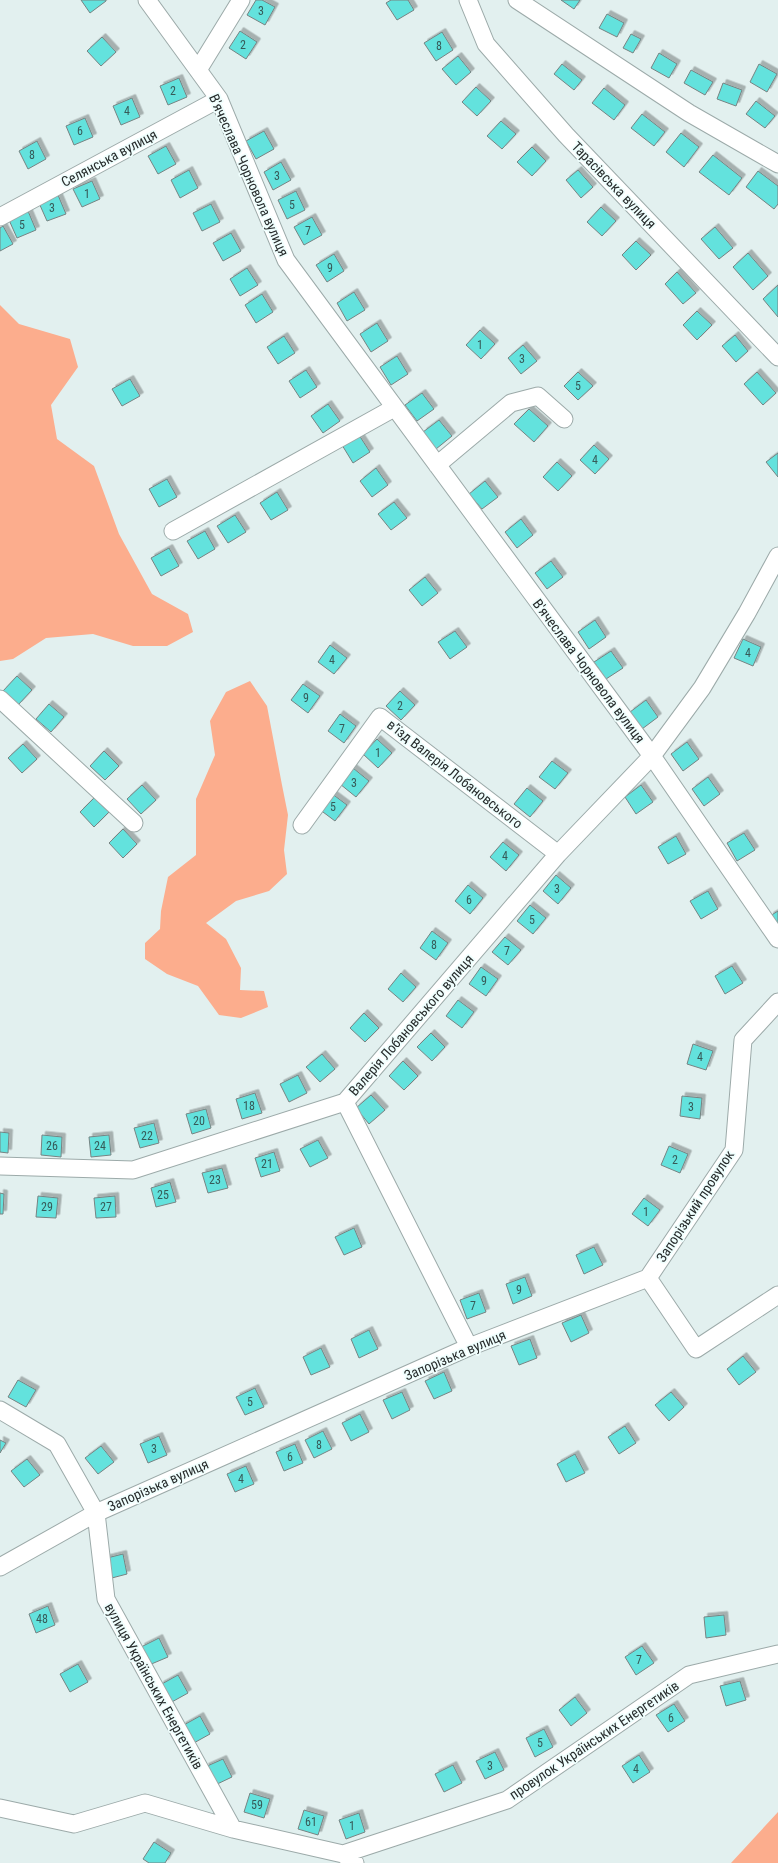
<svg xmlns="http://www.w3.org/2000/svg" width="778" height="1863" font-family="'Roboto Condensed',sans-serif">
<defs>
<filter id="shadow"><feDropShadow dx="3.5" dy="-3.5" stdDeviation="0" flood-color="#0004"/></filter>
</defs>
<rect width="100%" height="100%" fill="#e2f0ef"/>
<path fill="#fcad8d" d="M0 305 19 324 70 339 78 367 51 405 57 439 94 466 119 534 152 594 188 614 193 632 167 646H133L93 634 46 638 13 659 0 661Z
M250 681 267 706 282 785 288 815 284 850 287 874 269 891 236 901 206 923 226 939 241 968 240 990 264 991 268 1007 241 1018 219 1015 198 986 167 974 145 959V943L160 929 161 911 168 877 196 855V799L215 755 210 721 226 692Z
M778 1812V1863H731Z"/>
<path fill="#64e2dd" stroke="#768382" filter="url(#shadow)" d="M81 0H106V1L90 13Z
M256 0H262L275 7 265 25 247 15Z
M391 0H408L414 10 397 20 386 3Z
M561 0H580L574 9Z
M607 14 624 23 617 37 599 28Z
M240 31 257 42 246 59 229 48Z
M442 32 453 50 436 61 424 43Z
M631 34 641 39 633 53 623 48Z
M102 37 116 52 101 66 87 51Z
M659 53 677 64 669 78 651 68Z
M458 56 471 72 456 85 442 69Z
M562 64 582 80 574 90 554 74Z
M759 64 777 74 767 92 750 82Z
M691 70 713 82 705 95 684 83Z
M179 78 187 97 168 105 160 86Z
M723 83 742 90 736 106 717 99Z
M476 87 491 101 477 116 462 102Z
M604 88 625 105 614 120 592 103Z
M132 98 140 117 121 125 113 106Z
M756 101 775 116 765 128 746 114Z
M642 114 665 132 654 146 631 128Z
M85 118 93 137 74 145 66 126Z
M501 121 516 134 502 149 487 136Z
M264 131 274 149 256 159 246 141Z
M681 133 699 147 684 167 666 152Z
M37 141 46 159 28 169 19 151Z
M166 146 176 164 158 174 148 156Z
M532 147 546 161 532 176 517 162Z
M713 155 742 178 729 195 699 172Z
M281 162 291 180 273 190 264 172Z
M189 170 198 188 180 198 171 180Z
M578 170 593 187 581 198 566 180Z
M758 171 778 186V204L774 209 746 187Z
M92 181 100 199 82 207 73 189Z
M296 191 305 210 287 219 278 200Z
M58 195 66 214 47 221 39 203Z
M211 204 220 222 202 231 193 213Z
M601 207 616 221 602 236 587 222Z
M28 211 36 230 17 238 9 220Z
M312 217 322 235 304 245 294 227Z
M3 226 13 244 0 251V228Z
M715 227 733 248 719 259 701 239Z
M231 233 241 251 223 261 213 243Z
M636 241 651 255 636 270 622 255Z
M748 253 768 276 753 290 733 267Z
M334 254 344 271 327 282 316 265Z
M247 268 258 285 240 296 230 279Z
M677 272 696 293 683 304 665 284Z
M778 285V317L763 299Z
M354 292 365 310 347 321 337 303Z
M262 294 273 312 256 323 245 305Z
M697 311 712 325 697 340 683 325Z
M377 323 388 341 371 352 360 334Z
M480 330 495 344 481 359 466 345Z
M735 335 748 351 736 362 722 346Z
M284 336 295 353 278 364 267 347Z
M523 345 537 361 521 374 508 358Z
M397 356 408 374 391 385 380 367Z
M306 370 317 387 300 398 289 381Z
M578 372 593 386 578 400 564 386Z
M757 372 776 393 763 405 744 384Z
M130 379 140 396 122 406 112 389Z
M422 393 434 409 417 421 405 405Z
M328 404 340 421 323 433 311 416Z
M529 409 548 426 534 442 514 424Z
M439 420 452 436 436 449 423 432Z
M359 435 370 452 353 463 342 445Z
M594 445 609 459 595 474 580 460Z
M778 453V477L766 462Z
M557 462 572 476 558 491 543 477Z
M376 468 388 485 372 497 360 481Z
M167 479 177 497 159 507 149 489Z
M485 481 498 497 482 509 469 494Z
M277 492 288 510 271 520 260 503Z
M394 502 407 518 391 530 378 514Z
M235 515 246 532 228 543 217 526Z
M521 519 533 535 517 548 505 532Z
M205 531 215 549 198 559 187 541Z
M169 548 179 566 161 576 151 558Z
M551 561 563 577 547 589 535 573Z
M425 577 438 593 422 606 409 590Z
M595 620 606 637 589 649 578 632Z
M455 631 467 647 450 659 438 642Z
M743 639 761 647 753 666 734 658Z
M330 645 347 658 334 674 318 662Z
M611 651 623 668 606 679 594 662Z
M17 676 32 690 18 705 3 691Z
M303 684 320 696 308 713 291 700Z
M400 691 415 705 401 720 386 706Z
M646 700 658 717 642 729 630 712Z
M49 704 64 717 51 732 36 719Z
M340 714 356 726 344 743 328 731Z
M377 739 392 753 378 768 363 754Z
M687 742 699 759 683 771 671 754Z
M23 744 37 759 22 773 8 758Z
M104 751 119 766 105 780 90 766Z
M552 761 568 773 555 789 539 777Z
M353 768 369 781 356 797 340 784Z
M708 777 720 794 704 806 692 789Z
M142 785 156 800 141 814 127 799Z
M641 785 653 802 636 814 625 797Z
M527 788 543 801 530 817 514 804Z
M331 793 347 805 335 821 319 809Z
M94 798 109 812 94 827 80 812Z
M123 829 137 844 123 858 109 843Z
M744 833 755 850 737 861 727 843Z
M676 836 686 854 668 864 658 847Z
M503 842 519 855 506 871 490 857Z
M556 875 571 888 558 904 543 891Z
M468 885 483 898 470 914 455 901Z
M708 891 718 909 701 919 690 901Z
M530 905 546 918 533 934 517 921Z
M778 911V930L770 916Z
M432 931 448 943 436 960 420 948Z
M505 937 521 950 508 965 492 952Z
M732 966 743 983 725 994 715 976Z
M481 967 498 979 486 996 469 984Z
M401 973 416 987 403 1002 388 989Z
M458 1000 474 1012 462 1028 446 1016Z
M364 1013 379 1028 365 1042 350 1028Z
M431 1033 445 1047 432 1061 417 1047Z
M693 1044 713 1051 706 1070 687 1064Z
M322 1054 335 1069 320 1082 306 1067Z
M403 1061 418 1076 404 1090 389 1076Z
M298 1075 307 1093 289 1102 280 1084Z
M255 1093 262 1113 242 1119 236 1099Z
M371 1095 385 1110 369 1124 356 1108Z
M682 1096 702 1098 700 1119 680 1116Z
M206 1109 211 1128 192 1134 186 1114Z
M154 1123 159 1143 140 1148 134 1128Z
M0 1132 9 1133 8 1153 0 1152Z
M42 1135 62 1137 61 1157 41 1155Z
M109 1135 111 1155 91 1157 89 1137Z
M318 1140 328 1158 310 1167 300 1149Z
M669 1146 688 1154 680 1173 661 1165Z
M274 1152 280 1171 261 1177 255 1158Z
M222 1168 228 1188 208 1193 202 1173Z
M170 1182 176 1202 156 1207 151 1188Z
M0 1193 4 1194 3 1214H0Z
M38 1196 58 1198 56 1218 36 1217Z
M115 1196 116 1217 96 1218 94 1198Z
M644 1198 660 1210 648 1226 632 1214Z
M354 1228 362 1247 344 1255 335 1237Z
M594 1247 603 1265 584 1274 576 1255Z
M525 1277 532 1296 513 1304 506 1284Z
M479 1293 486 1312 467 1319 460 1300Z
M581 1315 589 1333 571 1342 562 1323Z
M369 1330 378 1349 359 1358 351 1339Z
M530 1339 537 1358 519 1365 511 1346Z
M321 1348 330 1367 311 1375 303 1357Z
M743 1356 756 1372 739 1385 727 1369Z
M444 1372 452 1391 434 1399 425 1381Z
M18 1380 36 1390 26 1407 8 1397Z
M255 1388 264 1407 245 1415 236 1397Z
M402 1392 410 1410 392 1419 383 1400Z
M671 1392 684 1407 669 1421 655 1405Z
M360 1414 369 1432 351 1441 342 1423Z
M625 1426 636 1443 619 1454 608 1437Z
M323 1431 332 1449 314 1458 305 1440Z
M159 1436 167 1455 148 1463 140 1444Z
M0 1440 6 1443 0 1453Z
M295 1444 303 1463 284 1471 276 1452Z
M101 1446 114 1462 98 1474 85 1458Z
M575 1454 585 1473 566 1482 557 1464Z
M27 1459 40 1475 24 1487 11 1471Z
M246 1466 254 1484 235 1492 227 1474Z
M123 1554 127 1574 108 1579 103 1559Z
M48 1606 55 1625 36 1633 29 1614Z
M724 1615 726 1635 706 1638 704 1617Z
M159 1638 168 1657 149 1665 141 1647Z
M642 1646 654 1663 636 1675 625 1657Z
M78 1664 88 1682 70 1692 60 1674Z
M178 1675 188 1693 170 1703 160 1685Z
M740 1681 746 1700 726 1706 720 1686Z
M575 1697 587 1713 571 1726 559 1710Z
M674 1704 685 1721 668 1732 656 1715Z
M200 1716 210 1734 192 1744 182 1726Z
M544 1729 553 1747 535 1757 526 1738Z
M495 1752 504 1770 485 1779 476 1761Z
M639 1755 650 1772 633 1783 622 1766Z
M223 1759 232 1777 213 1786 205 1767Z
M453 1765 462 1783 444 1792 435 1774Z
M250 1793 270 1799 264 1818 244 1812Z
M304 1810 324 1816 318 1835 298 1829Z
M359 1813 365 1832 346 1839 339 1820Z
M154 1842 171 1853 165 1863H149L143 1859Z"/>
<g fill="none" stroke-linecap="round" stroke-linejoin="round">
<defs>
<path id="minor" d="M147 0 219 99 286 260 652 756 778 939
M468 0 486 44 566 135 778 357
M517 0 689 113 778 164
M198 70 241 0
M0 217 219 99
M437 465 511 403 538 396 564 419
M173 531 394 408
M0 699 134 823
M302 825 380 717 558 854
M345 1102 469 1347
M0 1166 133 1170 345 1102 558 854 652 756 702 688 747 613 778 556
M648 1278 734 1150 743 1040 778 1002
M0 1410 57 1444 96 1513 106 1599 233 1829 343 1854 355 1863
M0 1567 96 1513 469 1347 648 1278 696 1349 778 1295
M0 1808 74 1824 145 1803 233 1829
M343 1854 507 1800 689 1675 778 1654"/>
</defs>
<use href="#minor" stroke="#9caaa9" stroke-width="19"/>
<use href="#minor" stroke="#fff" stroke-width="17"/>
</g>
<g text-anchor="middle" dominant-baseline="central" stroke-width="3.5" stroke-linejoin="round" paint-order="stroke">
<g font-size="12" fill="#365a58">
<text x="261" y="11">3</text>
<text x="243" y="45">2</text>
<text x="439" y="46">8</text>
<text x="173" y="91">2</text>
<text x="127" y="111">4</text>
<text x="80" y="131">6</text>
<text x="32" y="155">8</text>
<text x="277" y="176">3</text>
<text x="87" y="194">1</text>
<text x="292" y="205">5</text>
<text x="52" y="208">3</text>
<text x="22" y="225">5</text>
<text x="308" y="231">7</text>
<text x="330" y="268">9</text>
<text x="480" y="345">1</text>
<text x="522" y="359">3</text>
<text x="578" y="386">5</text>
<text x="595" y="460">4</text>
<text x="748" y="653">4</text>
<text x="332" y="660">4</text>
<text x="306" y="698">9</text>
<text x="400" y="706">2</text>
<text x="342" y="729">7</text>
<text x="378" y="753">1</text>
<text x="354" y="783">3</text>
<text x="333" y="807">5</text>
<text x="505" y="856">4</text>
<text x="557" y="889">3</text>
<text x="469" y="900">6</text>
<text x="532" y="920">5</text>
<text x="434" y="945">8</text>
<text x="507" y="951">7</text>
<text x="484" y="981">9</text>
<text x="700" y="1057">4</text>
<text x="249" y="1106">18</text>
<text x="691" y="1107">3</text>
<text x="199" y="1121">20</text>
<text x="147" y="1136">22</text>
<text x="52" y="1146">26</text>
<text x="100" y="1146">24</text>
<text x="675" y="1160">2</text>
<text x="267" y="1164">21</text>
<text x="215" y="1180">23</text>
<text x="163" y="1195">25</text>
<text x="47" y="1207">29</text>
<text x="106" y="1207">27</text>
<text x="646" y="1212">1</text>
<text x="519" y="1290">9</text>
<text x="473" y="1306">7</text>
<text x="250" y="1402">5</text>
<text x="319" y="1445">8</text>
<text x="154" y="1449">3</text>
<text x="290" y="1457">6</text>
<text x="241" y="1479">4</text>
<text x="42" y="1619">48</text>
<text x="639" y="1660">7</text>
<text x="671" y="1718">6</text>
<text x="540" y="1743">5</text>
<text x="490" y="1766">3</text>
<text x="636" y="1769">4</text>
<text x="257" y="1805">59</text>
<text x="311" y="1822">61</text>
<text x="352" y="1826">1</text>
</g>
<g font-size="14" fill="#272c2c" stroke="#effefd">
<text transform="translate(109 158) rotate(-28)">Селянська вулиця</text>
<text transform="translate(249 175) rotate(66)">В'ячеслава Чорновола вулиця</text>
<text transform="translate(614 185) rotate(46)">Тарасівська вулиця</text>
<text transform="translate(589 671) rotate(53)">В'ячеслава Чорновола вулиця</text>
<text transform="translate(455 774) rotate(38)">в’їзд Валерія Лобановського</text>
<text transform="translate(411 1025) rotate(-49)">Валерія Лобановського вулиця</text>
<text transform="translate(695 1206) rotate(-57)">Запорізький провулок</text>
<text transform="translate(455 1355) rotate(-23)">Запорізька вулиця</text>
<text transform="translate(158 1485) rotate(-24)">Запорізька вулиця</text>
<text transform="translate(154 1686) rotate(61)">вулиця Українських Енергетиків</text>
<text transform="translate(594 1740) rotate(-34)">провулок Українських Енергетиків</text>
</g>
</g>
</svg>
